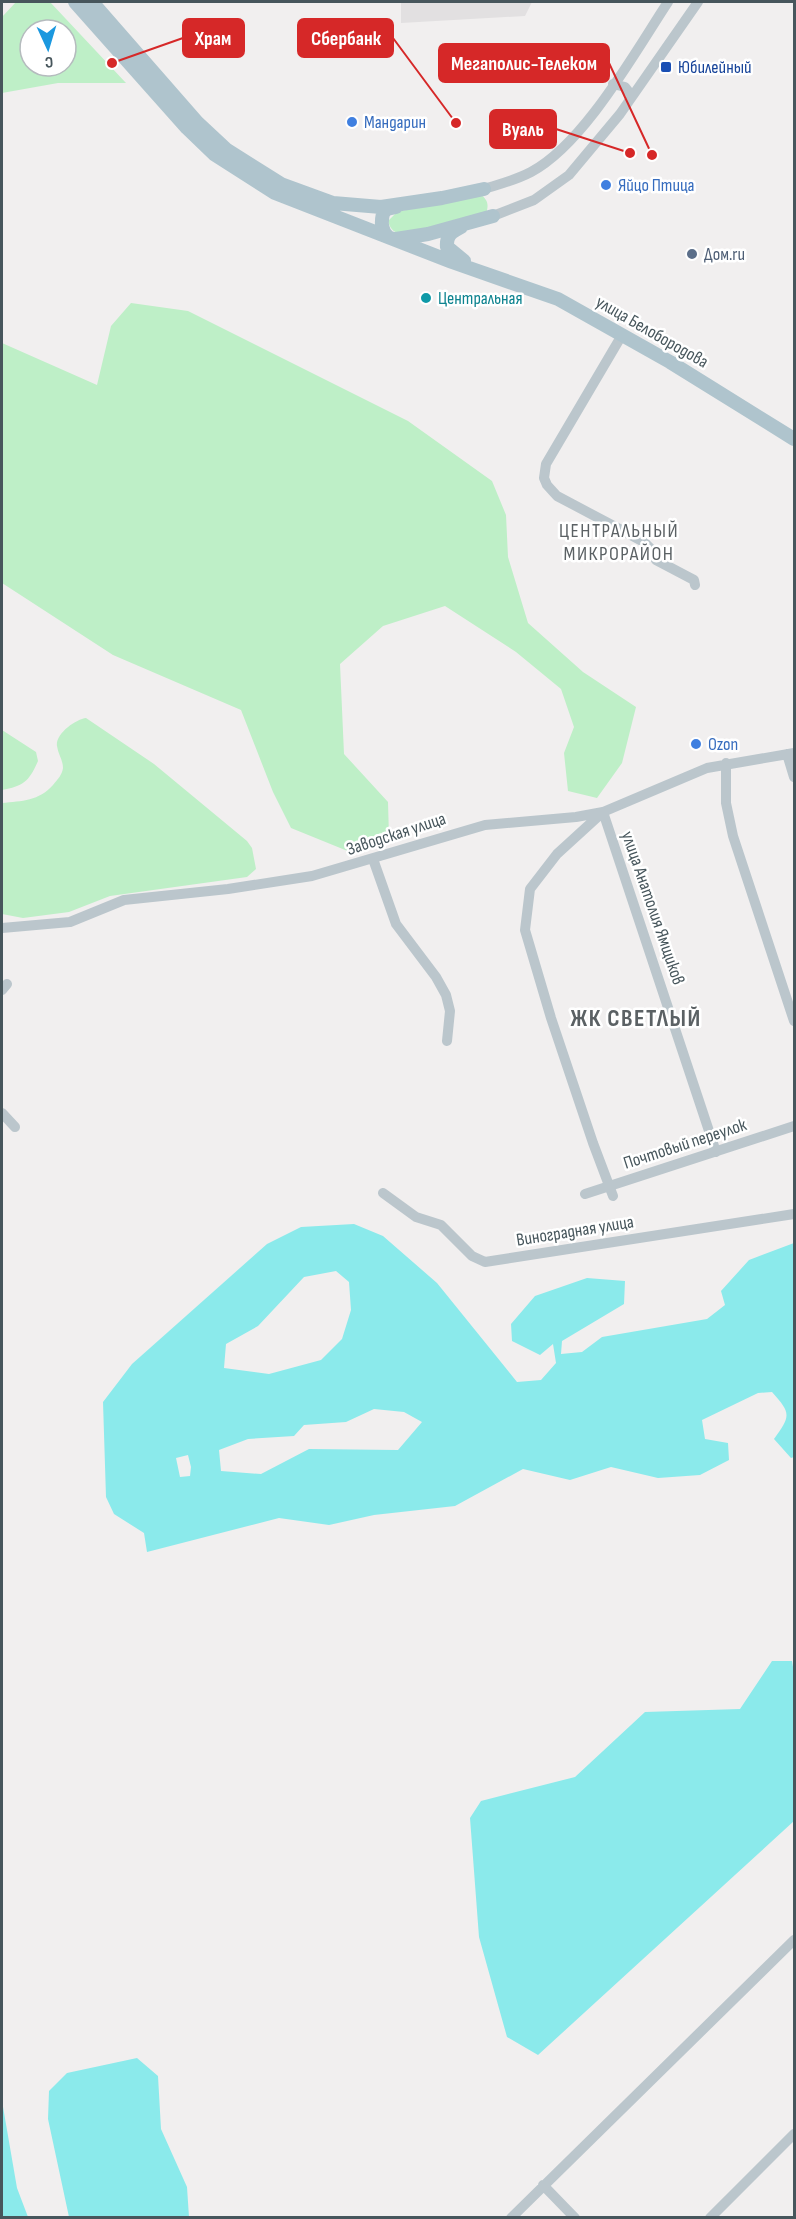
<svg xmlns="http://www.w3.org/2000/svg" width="796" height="2219" font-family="'Sofia Sans Condensed',sans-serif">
<rect width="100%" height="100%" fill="#f1efef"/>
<path fill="#e2e0e1" d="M401 2H532L525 16 401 23Z"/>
<path fill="#beefc7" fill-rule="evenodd" d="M16 2H50L126 83H58L2 93V17ZM30 30H66V66H30Z
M480 194C488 200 489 204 486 214L404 235C395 233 391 231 388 221L397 212Z
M131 303 188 311 408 421 492 481 506 515 508 557 528 623 583 672 636 707 622 763 597 798 568 791 564 753 574 727 561 689 516 652 445 606 383 626 340 664 344 754 388 802 389 837 355 854 291 828 273 792 241 710 113 655 2 583V343L97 385 111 326Z
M86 718 154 764 247 841 252 848 256 869 247 877 110 896 69 912 23 918 2 914V803C22 801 39 801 53 785 58 779 62 775 63 768 63 760 58 754 57 746 55 734 76 719 86 718Z
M2 730 36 752 38 761C29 782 23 786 2 790Z"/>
<path fill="#8beaeb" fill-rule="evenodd" d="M354 1224 383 1236 437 1283 517 1382 541 1380 556 1363 553 1344 540 1355 512 1341 511 1324 535 1296 587 1278 625 1281 624 1304 562 1341 561 1354 582 1352 602 1337 707 1319 725 1305 721 1291 749 1260 794 1243V1457L791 1458 774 1439C790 1416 792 1414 772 1392L758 1393 702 1420 705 1439 728 1443 729 1460 700 1475 658 1478 611 1467 570 1480 523 1469 455 1506 374 1515 329 1525 279 1518 147 1552 144 1533 114 1514 106 1497 103 1402 132 1364 267 1244 301 1227ZM336 1271 349 1282 351 1310 342 1339 321 1360 269 1374 224 1368 226 1344 258 1326 304 1277ZM374 1409 404 1412 422 1422 398 1450 309 1449 261 1474 221 1471 219 1450 248 1439 294 1436 304 1425 346 1422ZM188 1455 191 1467 190 1476 180 1477 176 1458Z
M772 1661H792L794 1673V1821L538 2055 507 2037 479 1937 470 1818 481 1801 575 1777 645 1712 740 1709Z
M137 2058 158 2076 161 2129 187 2187 189 2217H69L48 2119 49 2091 67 2073Z
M2 2101 17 2188 28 2217H2Z"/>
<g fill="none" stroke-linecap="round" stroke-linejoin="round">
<path stroke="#bbc6cc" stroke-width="10" d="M613 84 625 87 632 96
M484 189C500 184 516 180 531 172 584 144 635 52 668 2
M493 216 534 200 569 175 620 114 698 2
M622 335 546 464 544 478 547 485 557 496 644 542 650 548 656 560 694 580 695 585
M787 754 794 777
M726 763V803L733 836 794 1021
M373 859 396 924 436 977 446 995 450 1011 447 1041
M2 928 70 922 124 900 228 889 312 876 485 825 576 817 603 812 707 768 794 753
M2 990 7 984
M2 1113 15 1127
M383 1193 416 1217 441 1225 472 1256 485 1262 794 1214
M585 1194 794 1126
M613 1196 593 1143 551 1018 525 930 530 889 557 854 603 812 716 1152
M543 2185 575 2218
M511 2218 794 1940
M710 2218 794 2134"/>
<path stroke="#afc4cd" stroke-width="14" d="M75 2 187 128 214 154 275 193 452 262 558 299 670 362 794 439
M92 2 197 122 227 150 281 184 333 203 381 207 442 198 484 189
M461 227C451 232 446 236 447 247L464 261
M388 237C381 230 381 223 383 213L387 209 396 207
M396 239 428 234 493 216"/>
</g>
<rect fill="#1a4fb4" stroke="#fff" stroke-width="2" x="660" y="61" width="12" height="12" rx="3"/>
<g fill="#3f7fe0" stroke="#fff" stroke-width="2">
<circle cx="352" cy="122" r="6"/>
<circle cx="606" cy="185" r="6"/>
<circle cx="696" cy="744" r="6"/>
</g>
<circle fill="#5c6f8a" stroke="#fff" stroke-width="2" cx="692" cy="254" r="6"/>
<circle fill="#0f9aa8" stroke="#fff" stroke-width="2" cx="426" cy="298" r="6"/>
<g text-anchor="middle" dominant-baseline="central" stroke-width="5" stroke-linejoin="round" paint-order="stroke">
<g font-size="18" fill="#164399" stroke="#fff" text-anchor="start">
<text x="678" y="67">Юбилейный</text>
</g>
<g font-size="18" fill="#366cbe" stroke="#fff" text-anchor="start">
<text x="364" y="122">Мандарин</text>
<text x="618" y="185">Яйцо Птица</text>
<text x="708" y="744">Ozon</text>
</g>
<g font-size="18" fill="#4e5e75" stroke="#fff" text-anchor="start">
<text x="704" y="254">Дом.ru</text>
</g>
<g font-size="18" fill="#0d838f" stroke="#fff" text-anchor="start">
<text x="438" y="298">Центральная</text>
</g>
<g font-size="18" fill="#47565c" stroke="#fff">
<text transform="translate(652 332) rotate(30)">улица Белобородова</text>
<text transform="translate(396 834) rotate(-18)">Заводская улица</text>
<text transform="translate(653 908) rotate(71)">улица Анатолия Ямщиков</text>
<text transform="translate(685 1144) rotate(-18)">Почтовый переулок</text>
<text transform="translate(575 1231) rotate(-9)">Виноградная улица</text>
</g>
<g font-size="20" letter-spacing="1.5" fill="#5b6164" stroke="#fff">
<text x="619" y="531">ЦЕНТРАЛЬНЫЙ<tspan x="619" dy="23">МИКРОРАЙОН</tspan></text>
</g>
<g font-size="24" font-weight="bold" letter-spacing="1.5" fill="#5b6164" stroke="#fff">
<text x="636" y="1018">ЖК СВЕТЛЫЙ</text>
</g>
</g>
<path fill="none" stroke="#d62828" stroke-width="2" d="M112 63L183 38M456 123L393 38M652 155L609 63M630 153L556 129"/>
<g fill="#d62828" stroke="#fff" stroke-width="2">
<circle cx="112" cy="63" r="6"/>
<circle cx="456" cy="123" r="6"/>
<circle cx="652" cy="155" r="6"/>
<circle cx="630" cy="153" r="6"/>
</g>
<g fill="#d62828" stroke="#d62828" stroke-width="2">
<rect x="183" y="19" width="61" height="38" rx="6"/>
<rect x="298" y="19" width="95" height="38" rx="6"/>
<rect x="439" y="44" width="170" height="38" rx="6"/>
<rect x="490" y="110" width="66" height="38" rx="6"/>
</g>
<g font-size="20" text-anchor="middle" font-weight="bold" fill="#fff">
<text x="213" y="45">Храм</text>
<text x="346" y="45">Сбербанк</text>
<text x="524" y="70">Мегаполис-Телеком</text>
<text x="523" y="136">Вуаль</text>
</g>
<rect width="796" height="2219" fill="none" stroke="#47565c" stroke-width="6"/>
<g transform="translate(48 48) rotate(176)"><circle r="28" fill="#ffffff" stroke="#b5bbbe" stroke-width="1.5"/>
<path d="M0-4.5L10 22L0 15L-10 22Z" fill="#1b98df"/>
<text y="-9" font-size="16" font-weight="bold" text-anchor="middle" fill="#47565c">С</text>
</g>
</svg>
